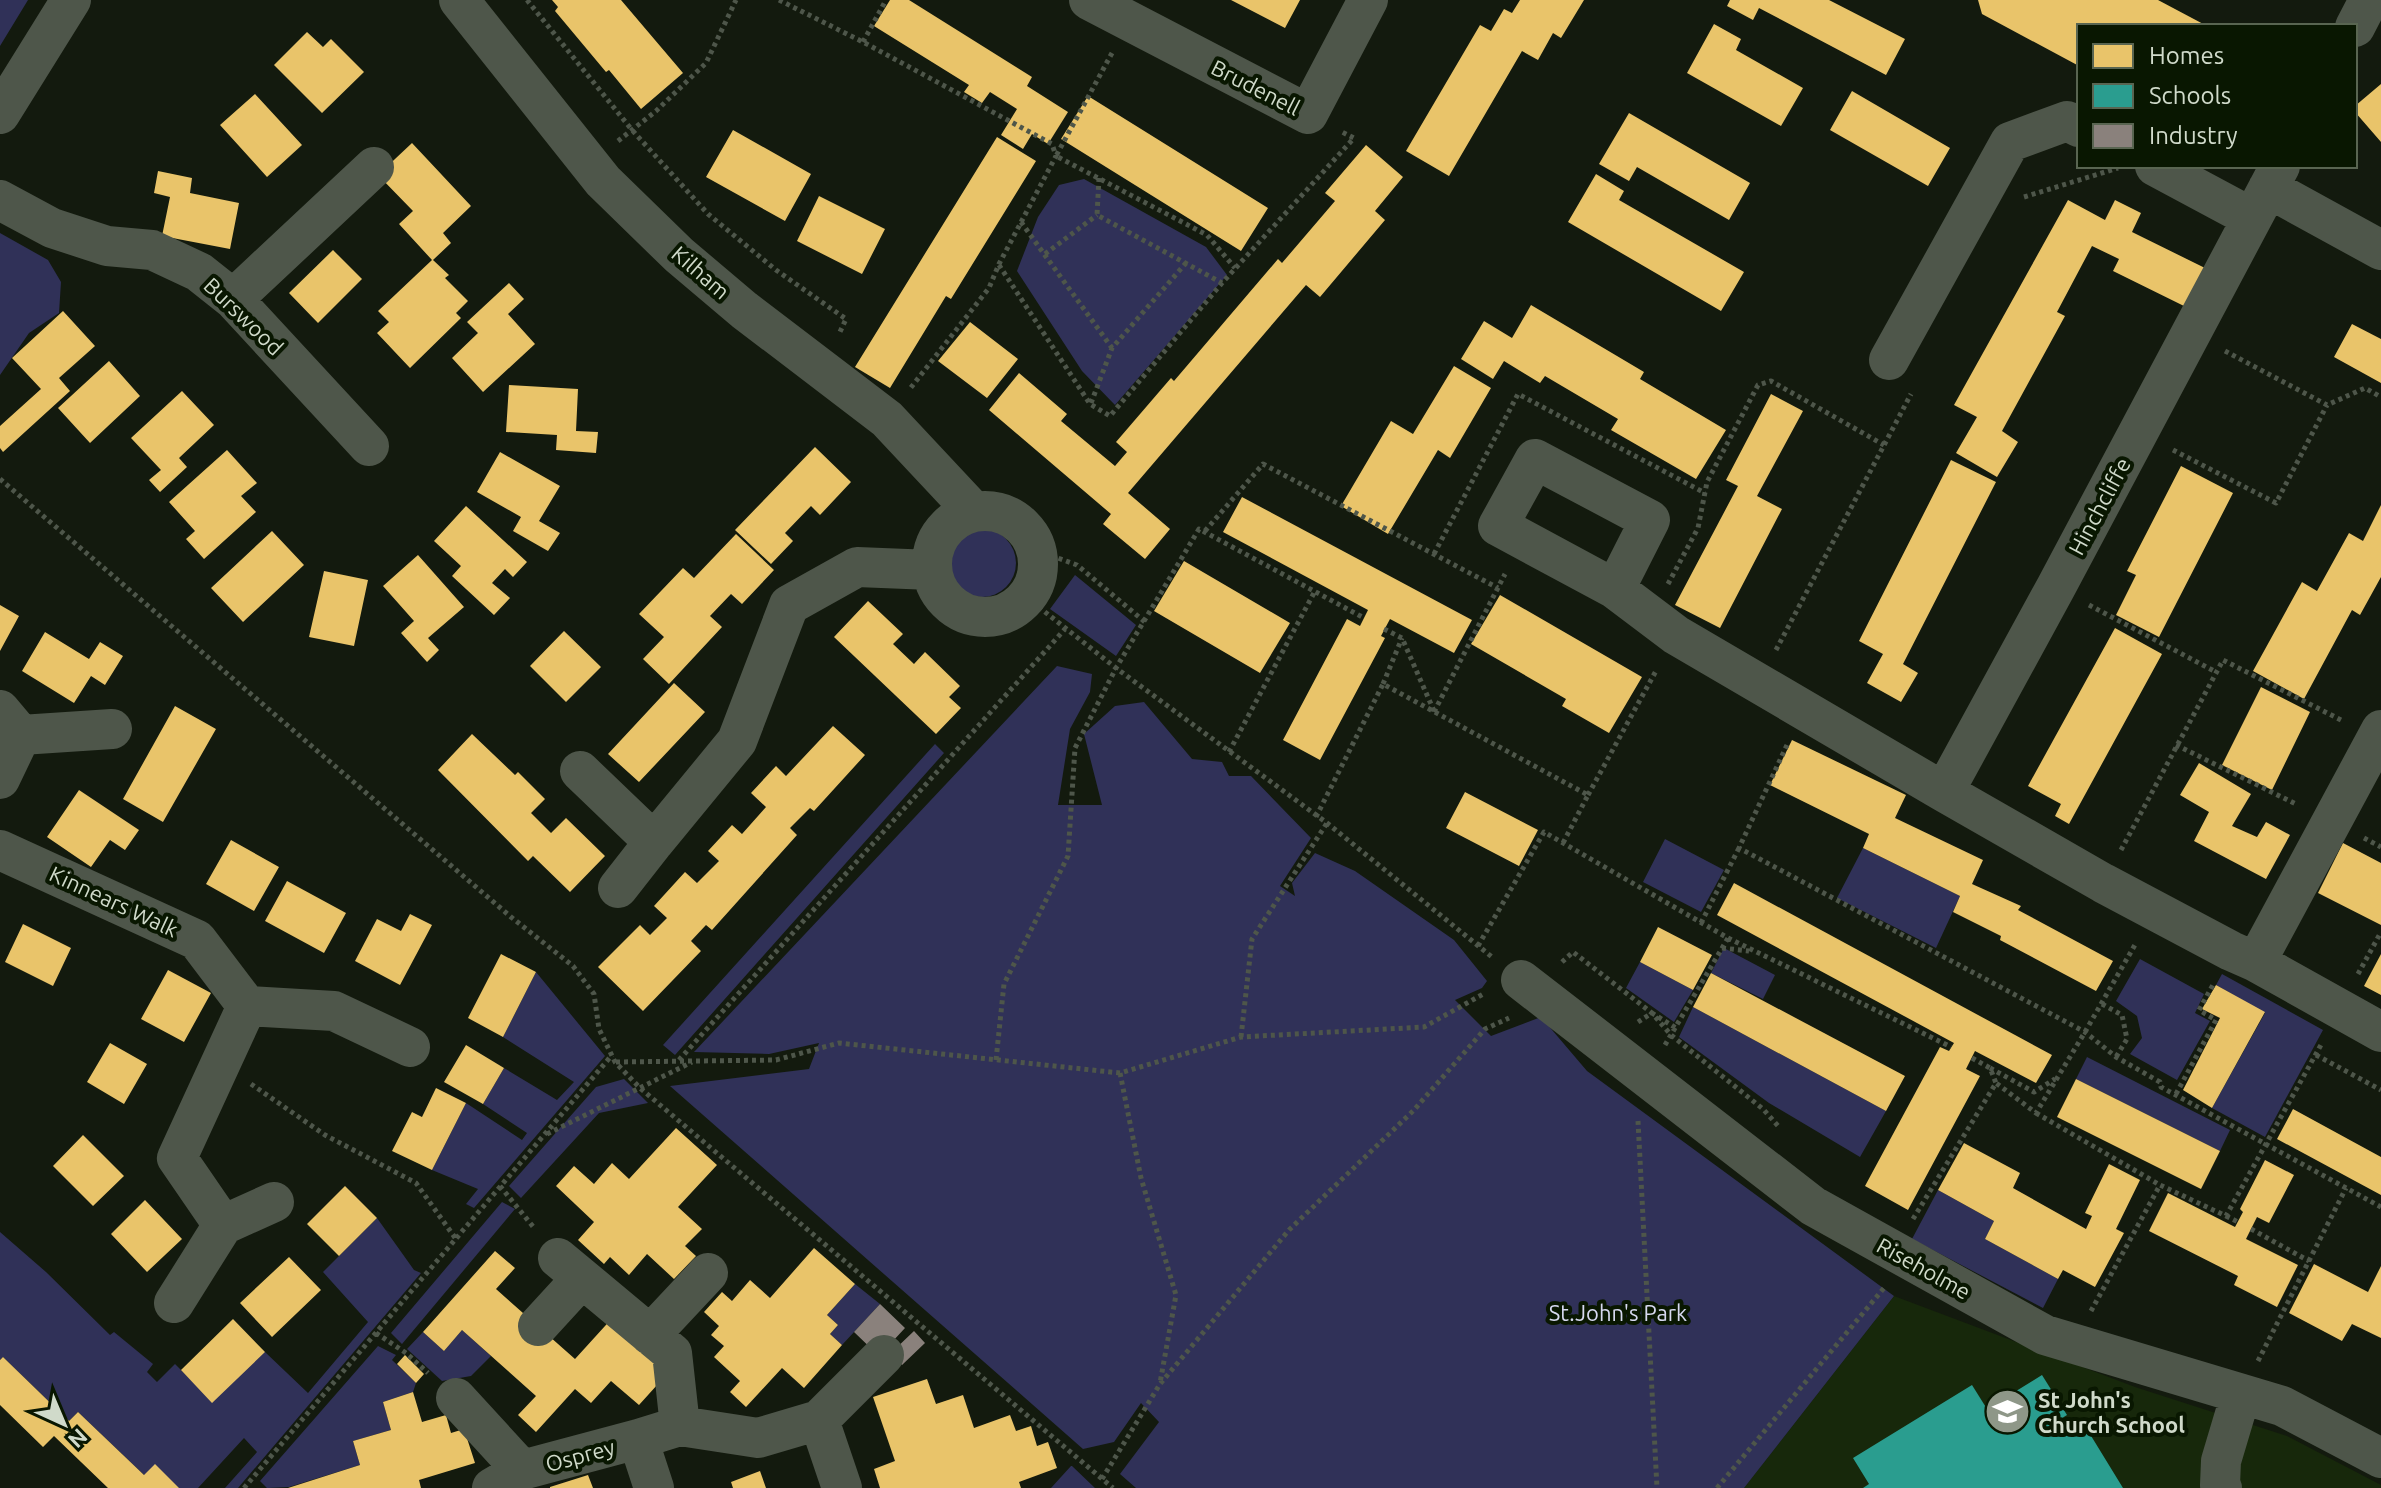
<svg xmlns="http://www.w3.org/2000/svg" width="2381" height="1488" font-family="Ubuntu,sans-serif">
<rect width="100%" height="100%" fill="#131a0e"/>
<path fill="#17280b" d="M1894 1296 2135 1387 2287 1436 2381 1485V1488H1744Z"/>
<path fill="#303158" d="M0 0H28L0 46Z
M1084 179 1206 247 1227 275 1115 405 1082 371 1017 271 1038 217 1059 185Z
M0 233 48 260 61 282 59 313 29 333 0 375Z
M948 563a34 34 0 1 1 68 0a34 34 0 1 1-68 0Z
M1075 575 1136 625 1116 656 1050 609Z
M1057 666 1092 674 1090 692 1070 729 1058 805H1102L1084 734 1115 706 1144 702 1192 759 1222 762 1229 776H1251L1311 838 1280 886 1295 896 1292 883 1315 853 1355 871 1454 940 1487 981 1482 988 1455 1000 1491 1036 1541 1017 1587 1071 1894 1296 1744 1488H1136L1120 1474 1159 1422 1141 1403 1114 1442 1083 1449 670 1086 809 1069 819 1043 769 1054 694 1052Z
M935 744 944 753 675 1055 663 1045Z
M1665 839 1724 870 1701 912 1643 882Z
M1863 848 1960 896 1936 948 1837 898Z
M1724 948 1775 975 1763 999 1711 973Z
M2140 959 2204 994 2195 1013 2210 1021 2177 1080 2130 1054 2142 1038 2137 1016 2116 1001Z
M1640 962 1693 990 1674 1022 1626 988Z
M536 972 605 1056 474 1208 466 1204 478 1189 432 1170 466 1103 522 1140 527 1133 483 1104 504 1068 557 1100 574 1082 503 1037Z
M2222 974 2323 1030 2265 1137 2212 1108 2265 1013 2216 985Z
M1693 1007 1886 1111 1860 1157 1769 1103 1679 1037Z
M2087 1057 2230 1130 2220 1151 2076 1079Z
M624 1079 648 1103 599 1113 521 1198 509 1186 596 1087Z
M1938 1190 1994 1221 1985 1239 2058 1279 2043 1308 1912 1239Z
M502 1202 515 1209 402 1344 391 1333Z
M377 1218 414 1270 421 1273 238 1488H225L257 1452 244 1438 198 1488H179L144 1475 78 1412 69 1421 3 1357 0 1360V1232L46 1272 110 1335 114 1332 153 1364 147 1372 157 1382 175 1364 196 1385 265 1352 308 1393 368 1322 323 1272Z
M855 1284 880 1304 842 1345 830 1334 838 1325 827 1315Z
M462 1330 491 1356 471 1376 442 1381 407 1349 423 1332 444 1351Z
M378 1346 396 1355 392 1360 416 1383 413 1392 383 1402 391 1430 353 1441 360 1465 289 1487 267 1488 260 1481Z
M1071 1466H1072L1095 1488H1051Z"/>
<path fill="#e9c46a" d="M552 0H621L683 73 641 109 609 70 606 72 555 11 558 7Z
M890 0H909L1032 77 1027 86 1068 112 1048 144 1032 134 1023 149 1001 135 1017 109 990 92 982 103 964 92 969 85 874 26Z
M1231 0H1300L1285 28Z
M1520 0H1584L1561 38 1553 33 1538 60 1522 51 1449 176 1406 151 1480 25 1491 31 1504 9 1512 13Z
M1730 0H1829L1905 39 1886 75 1759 8 1753 20 1727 6Z
M1978 0H2158L2207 26H2079V66L1982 14Z
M1714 24 1741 39 1736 50 1803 88 1781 126 1687 73Z
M307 32 323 47 331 39 364 72 322 113 274 65Z
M2381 84V142L2355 112V106Z
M1852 91 1950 148 1928 186 1830 130Z
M255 94 302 145 267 177 220 125Z
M1088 96 1268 208 1241 251 1061 139Z
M1629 113 1750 183 1729 220 1637 167 1629 181 1599 164Z
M733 130 811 174 785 221 706 177Z
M997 137 1036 161 951 299 946 296 890 388 855 367Z
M412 143 471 206 443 233 451 243 433 260 449 275 445 278 468 301 456 313 461 318 410 368 377 333 389 322 378 311 432 260 399 224 413 211 378 175Z
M1366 145 1403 177 1375 211 1385 220 1320 297 1306 285 1128 493 1170 529 1145 559 1103 524 1111 514 989 410 1019 373 1067 414 1061 421 1115 466 1127 452 1116 442 1171 378 1174 381 1278 259 1282 263 1335 201 1325 193Z
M158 171 192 178 190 193 239 203 230 249 162 236 170 197 154 193Z
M1596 174 1624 191 1619 200 1744 272 1721 311 1568 222Z
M819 196 885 229 862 274 797 241Z
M2068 200 2105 220 2115 200 2141 213 2132 232 2205 268 2186 307 2113 271 2119 259 2092 246 2057 312 2065 316 2002 431 2018 442 1997 477 1956 453 1977 417 1954 405Z
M333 250 362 279 318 323 289 293Z
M509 283 524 299 508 314 535 344 483 392 452 358 478 333 467 322Z
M1531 305 1644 372 1640 379 1726 430 1696 479 1611 430 1618 419 1545 376 1540 383 1504 361 1493 379 1461 359 1484 321 1512 338Z
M63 311 95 346 59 378 70 391 3 452 0 448V426L41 389 12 358Z
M970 322 1018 359 987 398 938 361Z
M2352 324 2381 339V383L2334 357Z
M109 361 140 396 90 443 58 408Z
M1454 366 1491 388 1450 458 1438 450 1388 534 1341 506 1391 421 1413 434Z
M509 385 578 389 576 431 598 432 596 453 556 450 557 435 506 432Z
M182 391 214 425 179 458 187 467 160 492 149 480 161 470 131 438Z
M1771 394 1803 411 1757 496 1782 509 1720 628 1675 605 1738 486 1726 480Z
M815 447 851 482 820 515 811 506 785 533 793 541 771 564 735 530Z
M227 450 257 483 241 496 256 512 204 559 186 539 195 531 169 502Z
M500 452 560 486 539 521 560 533 548 551 513 531 521 517 477 492Z
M1951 460 1996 482 1903 664 1918 673 1901 702 1867 683 1883 654 1859 641Z
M2181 466 2233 493 2159 637 2116 615 2136 575 2127 571Z
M1242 497 1472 620 1454 653 1390 619 1381 636 1385 638 1320 760 1283 740 1347 619 1360 626 1368 610 1223 532Z
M2381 505V577L2360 615 2352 610 2304 699 2253 671 2302 582 2317 591 2349 533 2363 541Z
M466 506 527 562 513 577 505 569 492 583 510 598 494 615 452 576 461 566 434 541Z
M272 531 304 565 243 622 211 588Z
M736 534 774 570 742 604 731 594 710 616 722 627 669 684 643 659 664 637 639 614 683 568 694 578Z
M418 555 464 607 428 638 439 650 427 662 401 633 414 621 383 586Z
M1184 561 1290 623 1260 673 1154 611Z
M324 571 368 580 354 646 309 637Z
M1500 595 1642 677 1609 733 1562 706 1566 699 1471 644Z
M868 601 903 634 893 644 914 664 925 652 960 686 949 697 961 708 936 734 834 637Z
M0 605 19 616 0 651Z
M2115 628 2162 654 2069 824 2055 816 2061 804 2028 786Z
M564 631 601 667 566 702 530 666Z
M45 632 89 659 100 642 123 656 105 685 91 676 74 703 22 671Z
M674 683 705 712 639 782 608 754Z
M2261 687 2310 712 2272 790 2222 765Z
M175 706 216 729 163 822 123 799Z
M833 726 865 755 814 811 810 808 790 828 797 835 712 930 706 925 691 941 701 951 643 1011 598 967 640 925 650 935 667 918 654 906 685 872 697 883 719 861 708 851 732 825 742 834 766 807 751 793 776 766 786 776Z
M472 734 515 775 518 772 545 799 531 813 551 833 566 818 605 856 570 892 533 856 528 861 438 770Z
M1792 740 1906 795 1895 818 1983 860 1972 884 2021 906 2018 910 2113 961 2096 991 2000 940 2001 936 1953 912 1960 896 1863 848 1869 834 1770 785Z
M2199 763 2251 794 2232 826 2257 837 2266 822 2290 835 2266 879 2194 841 2209 812 2180 795Z
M79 790 139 830 125 850 110 840 91 867 47 837Z
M1465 792 1538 830 1519 866 1446 828Z
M231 840 279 867 254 911 206 884Z
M2343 843 2381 863V925L2318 893Z
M287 881 346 913 324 953 265 921Z
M1734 883 2052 1055 2036 1083 1975 1051 1966 1069 1980 1076 1908 1210 1865 1186 1940 1047 1949 1051 1954 1043 1717 915Z
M410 914 432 925 400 985 355 961 377 919 401 931Z
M23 924 71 948 53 986 5 962Z
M1658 927 1712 955 1693 990 1640 962Z
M501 954 536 972 503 1037 468 1018Z
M2381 954V995L2364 986Z
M168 970 211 993 184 1042 141 1019Z
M1711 973 1905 1076 1886 1111 1693 1007Z
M2216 985 2265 1012 2212 1108 2183 1090 2220 1018 2202 1009Z
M110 1043 147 1064 124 1104 87 1082Z
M466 1045 504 1068 483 1104 444 1082Z
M2076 1079 2220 1151 2201 1189 2057 1117Z
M436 1088 466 1103 432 1170 392 1151 412 1112 422 1117Z
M2293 1109 2381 1157V1195L2277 1139Z
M676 1128 717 1165 678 1207 702 1229 685 1246 696 1256 674 1279 647 1254 629 1275 610 1257 604 1264 578 1240 594 1222 556 1186 574 1166 594 1184 612 1163 629 1179Z
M83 1135 124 1176 93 1206 53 1166Z
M1964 1143 2020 1173 2013 1188 2086 1229 2092 1216 2085 1213 2109 1164 2140 1180 2116 1229 2124 1233 2095 1287 2063 1270 2058 1279 1985 1239 1994 1221 1938 1190Z
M2265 1160 2294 1175 2269 1223 2257 1217 2246 1239 2298 1265 2277 1307 2234 1285 2238 1276 2149 1231 2168 1193 2235 1227 2243 1212 2240 1209Z
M345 1186 377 1218 339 1256 307 1224Z
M145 1200 182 1239 147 1272 111 1234Z
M814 1248 855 1284 827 1315 838 1325 830 1334 842 1345 804 1388 782 1368 746 1407 730 1392 740 1381 714 1357 724 1346 711 1335 719 1326 704 1312 722 1292 732 1301 750 1280 770 1298Z
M495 1251 515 1268 496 1289 575 1359 615 1315 667 1374 639 1405 611 1381 591 1403 575 1389 536 1432 518 1415 536 1396 462 1330 444 1351 423 1332Z
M289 1257 321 1290 272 1337 240 1303Z
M2314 1264 2368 1292 2381 1266V1338L2352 1324 2342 1341 2289 1313Z
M233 1319 265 1352 212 1403 181 1370Z
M405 1355 424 1374 416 1383 397 1364Z
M3 1357 69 1421 78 1412 144 1475 155 1464 179 1488H108L54 1436 43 1447 0 1405V1360Z
M927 1379 936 1404 963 1395 974 1428 1010 1415 1016 1431 1031 1426 1037 1446 1048 1442 1057 1468 1019 1482 1021 1488H880L874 1469 895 1461 873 1397Z
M413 1392 422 1422 446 1415 451 1433 464 1429 475 1463 419 1480 421 1488H288L360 1465 353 1441 391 1430 383 1402Z
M760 1471 766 1488H733L731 1482Z
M588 1475 593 1488H550V1487Z"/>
<path fill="#2a9d8f" d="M2042 1375 2067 1415 2059 1420 2069 1436 2085 1426 2123 1488H1863L1869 1484 1853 1458 1972 1385 1987 1409Z"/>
<path fill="#8a817c" d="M880 1304 905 1328 879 1356 854 1332Z
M914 1331 925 1343 902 1365 891 1353Z"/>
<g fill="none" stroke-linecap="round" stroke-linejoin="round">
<path stroke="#4e564a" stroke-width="5" stroke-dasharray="4 4" stroke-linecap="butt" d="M527 0 632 130 708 214 776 270 846 319 839 334
M779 0 863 42 1052 144 1056 156 999 264 989 288 909 390
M863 42 886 0
M1112 53 1056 156 1207 235 1235 268
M618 141 656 111 706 63 736 0
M1099 178 1097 215 1222 283
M2024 197 2118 168
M1021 222 1112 348
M1045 254 1097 215
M999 265 1090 404 1110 416 1222 283 1354 138 1340 131
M2225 351 2327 405 2365 388 2381 397
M1091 403 1112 348 1186 263
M2173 450 2276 503 2327 405
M0 479 511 917 573 966 594 994 599 1029 615 1062 640 1088 1113 1488
M1205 531 1263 464 1498 588
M1036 550 1077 565 1145 622
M1434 554 1518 394 1705 493
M1668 584 1698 528 1707 482 1758 385 1771 381 1884 445
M1026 597 1116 668 1327 823 1492 957
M2089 605 2216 672
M1384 629 1402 638 1434 711
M1776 650 1911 394
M1383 684 1402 638
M1434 712 1505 574
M1787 745 1739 848 2085 1032 2116 1057 2160 1082 2161 1087 2381 1207
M2176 745 2298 805
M1229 752 1315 591
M1588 795 1657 669
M1316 817 1383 684 1588 795 1563 843
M2364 838 2381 847
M2121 850 2223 660 2343 721
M1701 923 1739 848
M1478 946 1544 832 1728 938 1951 1047
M1722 948 1749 951
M1562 962 1573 952 1652 1013 1671 1035 1763 1109 1779 1127
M2358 974 2381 932
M2102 1004 2122 1015 2127 1039 2116 1057
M1638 1022 1652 1013 1676 1028
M1241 1037 1252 939 1327 823
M1665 1045 1728 938
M2316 1055 2381 1090
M1972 1058 1990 1068 1996 1083
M679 1060 1065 629
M996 1060 1004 984 1068 856 1075 748 1116 668 1199 529 1364 618
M616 1062 776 1060 839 1043 1120 1073 1241 1037 1424 1027 1485 993
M1990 1068 2034 1092 2055 1079
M1120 1073 1141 1178 1176 1295 1160 1383
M251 1084 325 1135 416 1183 456 1239
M2176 1094 2216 1020 2199 1010 2214 983
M2036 1113 2160 1185
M1638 1121 1657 1488
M547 1134 692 1062
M500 1186 535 1229
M2226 1216 2238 1222
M1913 1219 1996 1083 2036 1113 2085 1032 2136 943
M2251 1229 2309 1261
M2091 1311 2160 1185 2226 1216 2322 1043
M376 1333 406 1353 428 1373
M2258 1361 2346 1188
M1102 1479 1160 1384 1289 1230 1413 1111 1485 1029 1509 1018
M244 1488 612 1055
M1717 1488 1884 1288"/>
<path stroke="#4e564a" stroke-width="40" d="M459 0 603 181 679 255 744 310 887 419 974 512
M1089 0 1308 114 1368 0
M2355 27 2369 0
M0 114 71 0
M2155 166 2252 218
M2268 188 2381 250
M0 200 52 228 107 246 152 250 199 272 233 299 369 446
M233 299 374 167
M1889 360 2010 142 2067 121 2079 127
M932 564a53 53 0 1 1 106 0a53 53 0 1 1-106 0Z
M1615 589 1650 520 1535 459 1498 526 1615 589 1676 635 1944 792 2103 883 2231 951 2256 962 2381 1032
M0 710 21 735
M580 771 654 842 618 888
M0 779 21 735 112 729
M1944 792 2056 587 2280 166
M654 842 737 741 789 605 857 567 932 570
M0 850 197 940 247 1006
M2256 962 2381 730
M1521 980 1813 1206 2045 1335 2282 1406 2381 1458
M223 1225 274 1202
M558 1258 672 1353 680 1426
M174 1303 223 1225 177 1158 247 1006 334 1011 410 1047
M538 1326 582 1278
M650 1335 708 1273
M456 1398 522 1470
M819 1420 842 1488
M638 1439 654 1488
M492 1488 522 1470 638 1439 680 1426 758 1438 819 1420 884 1355
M2222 1488 2220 1485 2221 1461 2241 1394"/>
</g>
<defs>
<symbol id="school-disc" viewBox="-11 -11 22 22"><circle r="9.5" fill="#8e9788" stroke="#091701"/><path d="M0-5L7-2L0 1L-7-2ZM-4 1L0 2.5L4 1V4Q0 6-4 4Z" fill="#fff"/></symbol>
</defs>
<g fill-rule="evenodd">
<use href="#school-disc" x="1982" y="1386" width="51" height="51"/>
</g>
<g text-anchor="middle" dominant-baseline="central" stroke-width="8" stroke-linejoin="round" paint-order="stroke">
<g font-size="22" fill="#d0daca" stroke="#091701">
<text transform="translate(1256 87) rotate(27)">Brudenell</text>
<text transform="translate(701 272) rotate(41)">Kilham</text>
<text transform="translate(244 316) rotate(44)">Burswood</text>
<text transform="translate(2099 506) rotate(-62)">Hinchcliffe</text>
<text transform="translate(114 901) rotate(25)">Kinnears Walk</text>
<text transform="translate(1924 1268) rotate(29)">Riseholme</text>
<text transform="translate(580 1455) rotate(-15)">Osprey</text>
</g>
<g font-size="22" fill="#d7d9f0" stroke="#091701">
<text x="1618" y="1312">St.John's Park</text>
</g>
<g font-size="22" font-weight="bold" fill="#d0daca" stroke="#091701" text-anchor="start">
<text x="2038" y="1399">St John's<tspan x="2038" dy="25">Church School</tspan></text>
</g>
</g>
<rect x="2077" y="24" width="280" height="144" fill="#091701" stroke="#596551" stroke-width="2"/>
<rect x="2093" y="44" width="40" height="24" fill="#e9c46a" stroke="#596551" stroke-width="2"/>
<text x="2149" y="64" font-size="24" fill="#d0daca">Homes</text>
<rect x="2093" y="84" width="40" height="24" fill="#2a9d8f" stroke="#596551" stroke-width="2"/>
<text x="2149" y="104" font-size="24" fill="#d0daca">Schools</text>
<rect x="2093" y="124" width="40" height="24" fill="#8a817c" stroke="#596551" stroke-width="2"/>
<text x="2149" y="144" font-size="24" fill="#d0daca">Industry</text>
<g transform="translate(64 1424) rotate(136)" stroke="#091701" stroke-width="6" paint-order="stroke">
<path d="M0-6L14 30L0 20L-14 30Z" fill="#d0daca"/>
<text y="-12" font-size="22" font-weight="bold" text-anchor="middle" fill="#d0daca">N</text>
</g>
</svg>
